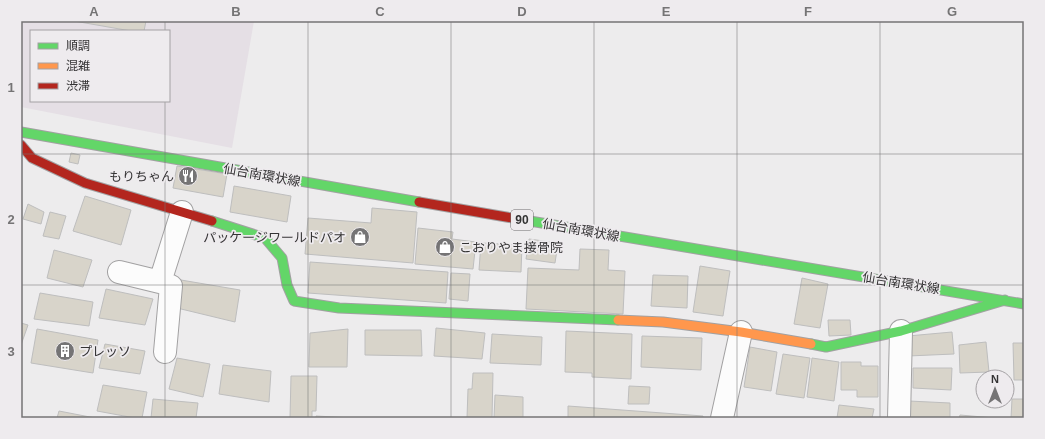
<svg xmlns="http://www.w3.org/2000/svg" width="1045" height="439" font-family="Helvetica,'Noto Sans JP',sans-serif">
<rect width="100%" height="100%" fill="#edeced"/>
<path fill="#e5dfe5" fill-rule="evenodd" d="M21 21H254L232 148 21 107ZM31 31H169V101H31Z"/>
<path fill="#d8d4ca" stroke="#bebebe" d="M74 21H146L144 31H131Z
M71 153 80 155 78 164 69 162Z
M177 166 227 174 223 197 173 188Z
M234 186 291 196 287 222 230 212Z
M85 196 131 210 121 245 73 231Z
M28 204 44 212 41 224 23 219Z
M372 208 417 212 413 263 305 254 308 218 371 223Z
M50 212 66 216 59 239 43 236Z
M418 228 453 232 452 239 476 242 473 269 415 264Z
M529 239 558 243 555 263 526 259Z
M481 243 522 245 521 272 479 270Z
M580 249 609 250 608 270 625 271 623 314 526 309 528 268 579 270Z
M54 250 92 260 83 287 47 278Z
M310 262 448 272 446 303 308 293Z
M700 266 730 271 723 316 693 312Z
M451 273 470 274 468 301 449 299Z
M653 275 688 276 687 308 651 306Z
M802 278 828 284 820 328 794 324Z
M181 280 240 290 235 322 177 308Z
M106 289 153 299 145 325 99 318Z
M40 293 93 302 89 326 34 319Z
M828 320H850L851 335 829 336Z
M21 323 28 325 21 345Z
M436 328 485 333 482 359 434 356Z
M37 329 98 340 93 373 31 363Z
M348 329 347 367H309L310 333Z
M365 330H421L422 356 365 355Z
M566 331 632 334 631 379 592 377V373L565 372Z
M952 332 954 354 908 356V336Z
M492 334 542 337 541 365 490 363Z
M642 336 702 338 701 370 641 367Z
M986 342 989 372 960 373 959 345Z
M1013 343H1024V380H1014Z
M105 344 145 351 140 374 99 368Z
M750 347 777 352 771 391 744 387Z
M783 354 810 358 804 398 776 394Z
M177 358 210 364 203 397 169 389Z
M812 358 839 362 834 401 807 397Z
M841 362H861V366H878V397H857V390H841Z
M223 365 271 371 269 402 219 394Z
M913 368H952L951 390 913 388Z
M473 373H493L492 418H467L468 389H472Z
M291 376H317L316 411H312V418H290Z
M103 385 147 392 142 418H135L97 411Z
M629 386 650 387 649 404H628Z
M495 395 523 397V418H494Z
M153 399 198 403 196 418H151Z
M1012 399H1024V418H1011Z
M909 401 950 403V418H908Z
M839 405 874 409 872 418H837Z
M568 406 703 416V418H568Z
M59 411 95 418H57Z
M960 415 994 418H959Z
M316 416 352 418H316Z"/>
<g fill="none" stroke-linecap="round" stroke-linejoin="round">
<defs>
<path id="street" d="M119 272 160 282
M165 352 171 286 160 282 182 212
M722 418 741 332
M899 418 901 331"/>
<path id="fast" d="M21 132 419 202
M518 219 1024 304
M212 221 265 238 282 258 287 285 294 301 339 308 618 320
M811 344 826 347 901 331 1005 300"/>
<path id="slow" d="M618 320 663 322 741 332 811 344"/>
<path id="jam" d="M21 145 32 158 85 183 212 221
M419 202 518 219"/>
</defs>
<use href="#street" stroke="#a2a1a2" stroke-width="24"/>
<use href="#fast" stroke="#a2a1a2" stroke-width="11"/>
<use href="#slow" stroke="#a2a1a2" stroke-width="11"/>
<use href="#jam" stroke="#a2a1a2" stroke-width="11"/>
<use href="#street" stroke="#fcfcfc" stroke-width="22"/>
<use href="#fast" stroke="#63d668" stroke-width="9"/>
<use href="#slow" stroke="#ff974d" stroke-width="9"/>
<use href="#jam" stroke="#b3261e" stroke-width="9"/>
</g>
<path fill="none" stroke="#757475" stroke-width="1" stroke-opacity="0.55" d="M165 21V31M308 21V418M451 21V418M594 21V418M737 21V418M880 21V418M165 101V418M21 154H1024M21 285H1024"/>
<defs>
<symbol id="restaurant-disc" viewBox="-11 -11 22 22"><circle r="9.5" fill="#757475" stroke="#eeebee"/><path d="M-5-6h1v4h1v-4h1v4h1v-4h1v5L-1.5 .5V6h-2V.5L-5-1ZM5-6V6H3V1.5H1.5Q1.5-4 5-6Z" fill="#fff"/></symbol>
<symbol id="shop-disc" viewBox="-11 -11 22 22"><circle r="9.5" fill="#757475" stroke="#eeebee"/><path d="M-5-2.5h2.3a2.7 3.5 0 0 1 5.4 0H5L5.5 6h-11ZM-1.5-2.5h3a1.5 2.3 0 0 0-3 0Z" fill="#fff"/></symbol>
<symbol id="building-disc" viewBox="-11 -11 22 22"><circle r="9.5" fill="#757475" stroke="#eeebee"/><path d="M-4-6H4V6H1V3H-1V6H-4ZM-2.5-4.3h1.7v1.8h-1.7ZM.8-4.3h1.7v1.8H.8ZM-2.5-1h1.7V.8h-1.7ZM.8-1h1.7V.8H.8Z" fill="#fff"/></symbol>
</defs>
<g fill-rule="evenodd">
<use href="#restaurant-disc" x="177" y="165" width="22" height="22"/>
<use href="#shop-disc" x="349" y="226" width="22" height="22"/>
<use href="#shop-disc" x="434" y="236" width="22" height="22"/>
<use href="#building-disc" x="54" y="340" width="22" height="22"/>
</g>
<g text-anchor="middle" dominant-baseline="central" stroke-width="3.5" stroke-linejoin="round" paint-order="stroke">
<rect fill="#eeebee" stroke="#6c6a6c" stroke-width="1" x="511" y="210" width="22" height="20" rx="3"/>
<g font-size="12" font-weight="bold" fill="#343334">
<text x="522" y="220">90</text>
</g>
<g font-size="13" fill="#343334" stroke="#eeebee">
<text transform="translate(262 175) rotate(10)">仙台南環状線</text>
<text transform="translate(581 230) rotate(10)">仙台南環状線</text>
<text transform="translate(901 283) rotate(9)">仙台南環状線</text>
</g>
<g font-size="13" fill="#343334" stroke="#eeebee" text-anchor="end">
<text x="174" y="176">もりちゃん</text>
<text x="346" y="237">パッケージワールドパオ</text>
<text x="459" y="247" text-anchor="start">こおりやま接骨院</text>
<text x="79" y="351" text-anchor="start">プレッソ</text>
</g>
</g>
<rect width="1045" height="439" fill="none" stroke="#eeebee" stroke-width="44"/>
<rect x="30" y="30" width="140" height="72" fill="#eeebee" stroke="#a4a1a4"/>
<rect x="38" y="43" width="20" height="6" fill="#63d668" stroke="#a4a1a4"/>
<text x="66" y="50" font-size="12" fill="#343334">順調</text>
<rect x="38" y="63" width="20" height="6" fill="#ff974d" stroke="#a4a1a4"/>
<text x="66" y="70" font-size="12" fill="#343334">混雑</text>
<rect x="38" y="83" width="20" height="6" fill="#b3261e" stroke="#a4a1a4"/>
<text x="66" y="90" font-size="12" fill="#343334">渋滞</text>
<g transform="translate(995 389)"><circle r="19" fill="#eeebee" stroke="#a4a1a4"/>
<path d="M0-3L7 15L0 10L-7 15Z" fill="#757475"/>
<text y="-6" font-size="11" font-weight="bold" text-anchor="middle" fill="#343334">N</text>
</g>
<rect x="22" y="22" width="1001" height="395" fill="none" stroke="#757475" stroke-width="1.5"/>
<g font-size="13" text-anchor="middle" font-weight="bold" fill="#757475">
<text x="94" y="16">A</text>
<text x="236" y="16">B</text>
<text x="380" y="16">C</text>
<text x="522" y="16">D</text>
<text x="666" y="16">E</text>
<text x="808" y="16">F</text>
<text x="952" y="16">G</text>
<text x="11" y="92">1</text>
<text x="11" y="224">2</text>
<text x="11" y="356">3</text>
</g>
</svg>
